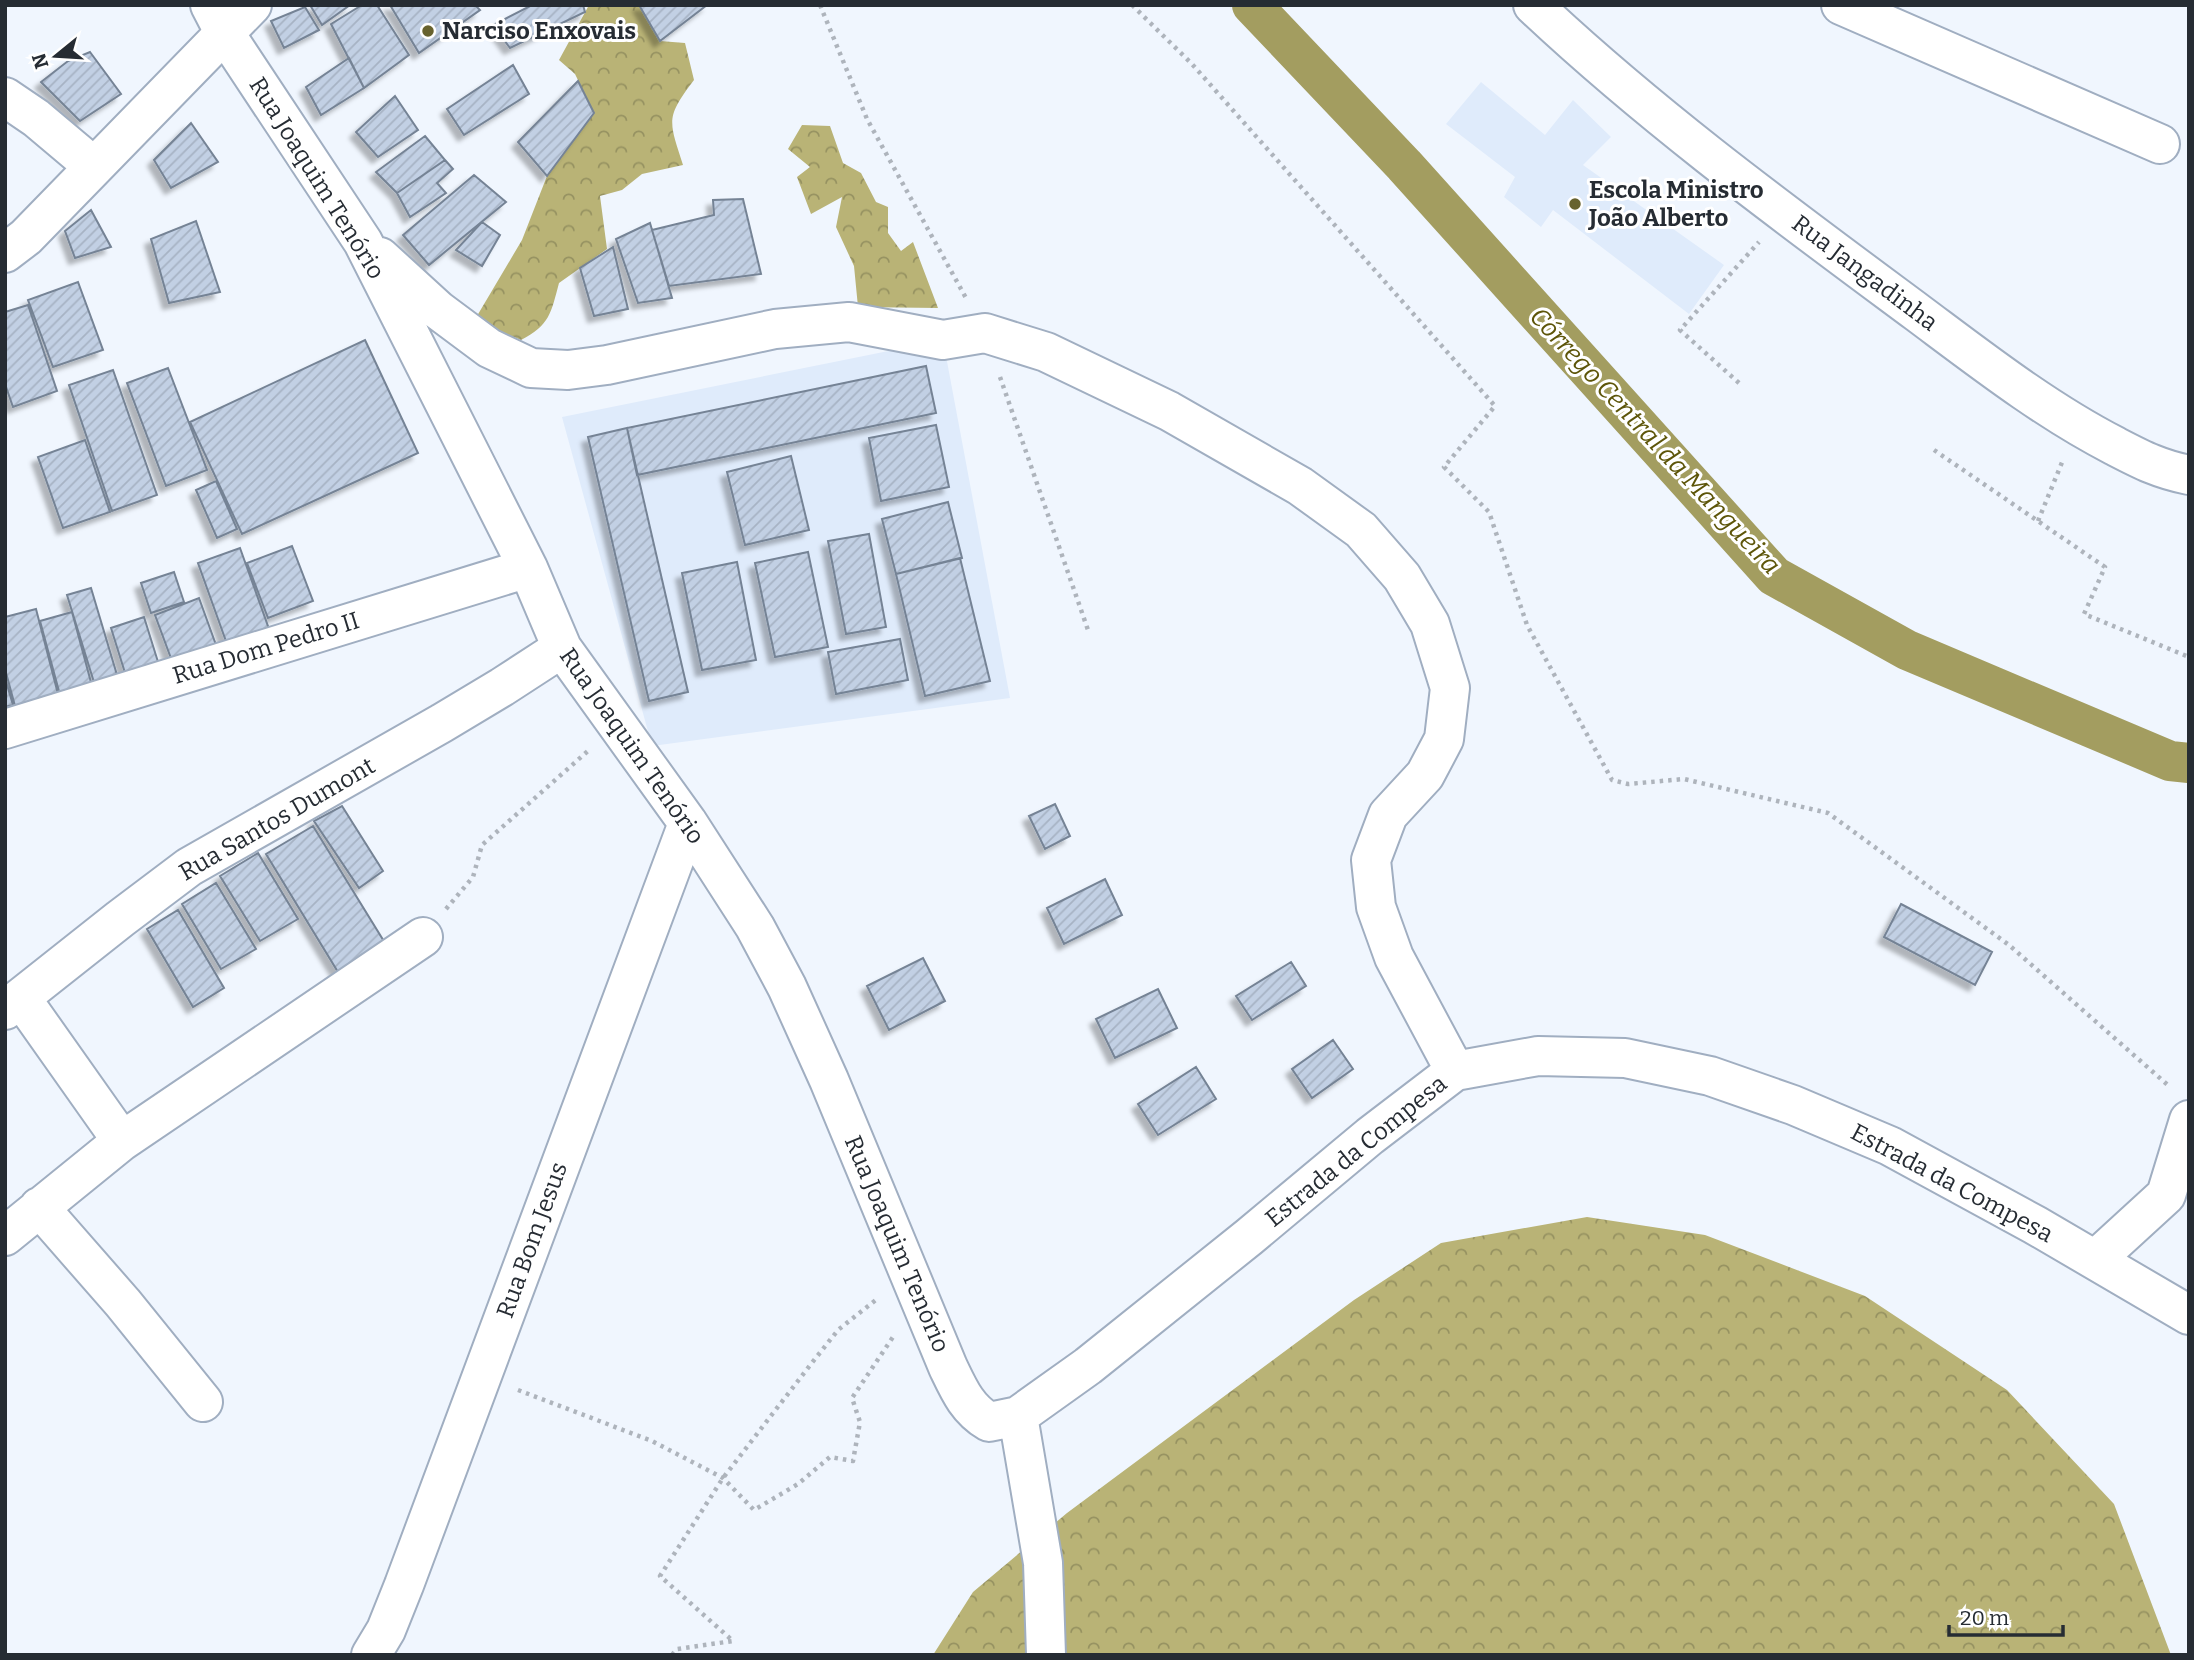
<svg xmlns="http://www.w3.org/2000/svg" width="2194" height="1660" font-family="Bitter,serif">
<defs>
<pattern id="forest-crowns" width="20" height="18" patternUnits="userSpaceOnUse" patternTransform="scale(1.75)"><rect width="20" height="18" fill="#b9b376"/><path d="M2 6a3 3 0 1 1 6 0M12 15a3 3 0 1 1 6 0" fill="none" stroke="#969261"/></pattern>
<pattern id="building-hatch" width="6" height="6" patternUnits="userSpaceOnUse" patternTransform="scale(1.75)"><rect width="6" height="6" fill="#c2d0e4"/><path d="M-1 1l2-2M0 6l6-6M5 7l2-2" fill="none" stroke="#a7b3c4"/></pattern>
<filter id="shadow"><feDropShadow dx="-6" dy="6" stdDeviation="2" flood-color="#0004"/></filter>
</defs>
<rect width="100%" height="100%" fill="#f0f6fe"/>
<path fill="#dfebfb" d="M1481 82 1545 135 1573 100 1611 137 1583 165 1724 265 1689 314 1553 210 1541 227 1504 197 1515 177 1446 124Z
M943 340 1010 698 652 746 562 417Z"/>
<path fill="url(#forest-crowns)" d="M589 5H639L660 41 685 43 694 80C665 118 669 121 683 165L642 174 622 190 600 196 607 249 559 283C551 313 550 325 521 340L474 321 522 240 547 176 594 113 575 74 559 60Z
M802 125 830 126 843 163 861 173 876 202 888 207V233L901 251 913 242 938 308 858 307 854 266 836 227 842 197 811 214 797 177 810 167 788 149Z
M1587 1217 1705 1235 1865 1296 2007 1390 2114 1504 2171 1655H933L973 1592 1067 1513 1354 1300 1441 1243Z"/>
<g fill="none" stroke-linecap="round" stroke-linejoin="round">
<path stroke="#a39d60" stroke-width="40" d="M1252 5 1404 165 1774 576 1907 650 2170 761 2189 763"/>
</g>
<path fill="url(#building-hatch)" stroke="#758395" stroke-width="2" filter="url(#shadow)" d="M310 5H350L322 25Z
M362 5H377L409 55 364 88 331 24Z
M390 5H475L480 10 419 53Z
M532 5H583L585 12 510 48 493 25Z
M639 5H707L660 41Z
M305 7 319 30 284 48 271 21Z
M90 52 121 94 80 121 41 82 68 61Z
M349 58 364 88 321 115 306 87Z
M513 65 529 94 464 135 447 109Z
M578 81 594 113 547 176 518 142Z
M395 96 418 130 378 157 356 132Z
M191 123 218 162 171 188 154 160Z
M425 136 445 160 397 193 376 172Z
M445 160 453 169 437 183 446 193 410 217 397 193Z
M474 175 506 202 429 265 403 235Z
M743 199 761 274 669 286 652 230 714 215 713 200Z
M91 210 111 247 75 258 65 231Z
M196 221 220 292 169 303 151 239Z
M482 222 500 235 482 266 456 250Z
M650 223 672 298 638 303 616 239Z
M613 247 628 309 594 316 580 268Z
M78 282 103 350 53 367 28 300Z
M28 305 57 391 13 407 5 384V312Z
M365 340 418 453 242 534 190 422Z
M926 366 936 413 637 475 627 428Z
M168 368 207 470 166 486 127 383Z
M113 370 157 495 112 511 69 385Z
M936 425 949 487 881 501 869 438Z
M627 428 688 692 649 701 588 437Z
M85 440 110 512 63 528 38 457Z
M791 456 809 530 745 545 727 472Z
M216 481 237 529 217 538 196 490Z
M948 502 962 558 896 574 882 519Z
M869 534 886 627 846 634 828 541Z
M292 546 313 601 268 618 247 563Z
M240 548 269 629 227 644 198 563Z
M808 552 828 647 775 657 755 563Z
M960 558 990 681 925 696 896 574Z
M737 562 756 660 702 670 682 573Z
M174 572 184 602 151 613 141 583Z
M91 588 120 685 97 692 67 595Z
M199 598 216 645 172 661 155 615Z
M36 609 58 694 15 706 5 669V617Z
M72 612 92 686 60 695 40 621Z
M144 617 159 665 126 676 111 628Z
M900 639 908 680 836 694 828 652Z
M5 678 13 705 5 707Z
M1055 804 1070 836 1045 849 1029 816Z
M342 806 383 871 359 888 314 821Z
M313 826 385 943 338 972 266 854Z
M258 853 298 919 260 941 220 876Z
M1105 879 1122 915 1064 944 1047 908Z
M216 883 256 949 221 969 182 904Z
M1901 904 1992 952 1975 985 1884 937Z
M178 910 224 988 193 1007 147 929Z
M923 958 945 1001 889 1030 867 986Z
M1291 962 1306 986 1252 1020 1236 996Z
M1158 989 1177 1028 1115 1058 1096 1019Z
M1333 1040 1353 1069 1312 1098 1292 1069Z
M1196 1067 1216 1099 1158 1135 1138 1104Z"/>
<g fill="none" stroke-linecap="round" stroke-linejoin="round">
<defs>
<path id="minor" d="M1533 5C1653 118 1786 215 1918 313 1981 360 2045 410 2115 446 2142 460 2159 469 2189 475
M1841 5 2160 144
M224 32 363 242 528 568 562 648 688 823 755 927 787 987 829 1080 948 1367C959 1390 967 1409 989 1422L1018 1416 1088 1366 1249 1237 1370 1136 1455 1071 1538 1056 1625 1058 1710 1076 1793 1105 1890 1146 2035 1225 2189 1315
M5 97 36 118 93 166
M380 257 438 310 489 348 531 368 568 370 607 365 775 329 849 322 943 340 985 333 1046 352 1169 411 1300 486 1361 530 1402 577 1430 624 1450 688 1444 739 1425 775 1388 815 1371 860 1376 907 1394 957 1455 1071
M5 729 528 568
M21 998 122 1141
M5 1010 120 919 189 867 442 723 502 687 562 648
M39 1207 123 1303 203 1402
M5 1236 122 1141 423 937
M2095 1260 2166 1195 2189 1120
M1018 1416 1043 1563 1046 1655
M371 1655 386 1630 404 1585 688 823"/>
<path id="tertiary" d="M210 5 224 32"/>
<path id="secondary" d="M5 253 26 237 252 5"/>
</defs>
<use href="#minor" stroke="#a0aec1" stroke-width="42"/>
<use href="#tertiary" stroke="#a0aec1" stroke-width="42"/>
<use href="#secondary" stroke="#a0aec1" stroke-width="42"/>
<path stroke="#aeb4bc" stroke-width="4.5" stroke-dasharray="3.5 5" stroke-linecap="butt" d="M820 5 867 119 966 298
M1132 5 1192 64 1495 406 1444 467 1489 512 1527 625 1612 780 1628 784 1684 779 1828 813 2009 945 2170 1087
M1000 377 1088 630
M1739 383 1680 330 1759 242
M1934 450 2105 567 2084 614 2189 657
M2038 521 2063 460
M446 909 473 877 482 845 589 750
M518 1390 652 1441 723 1478 754 1510 798 1484 830 1457 853 1461 860 1422 852 1398 893 1337
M672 1655 677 1649 733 1641 660 1576 723 1478 811 1364 838 1330 877 1299"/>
<use href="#minor" stroke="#fff" stroke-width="38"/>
<use href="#tertiary" stroke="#fff" stroke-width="38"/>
<use href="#secondary" stroke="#fff" stroke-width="38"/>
</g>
<g fill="#67622e" stroke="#fff" stroke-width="2.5">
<circle cx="428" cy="31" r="7"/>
<circle cx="1575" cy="204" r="7"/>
</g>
<g text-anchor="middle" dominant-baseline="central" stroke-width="6" stroke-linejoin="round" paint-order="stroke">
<g font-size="24" font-weight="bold" fill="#262c33" stroke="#fff" text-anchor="start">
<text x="442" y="31">Narciso Enxovais</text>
<text x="1589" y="190">Escola Ministro<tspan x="1589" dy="28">João Alberto</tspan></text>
</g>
<g font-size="24" fill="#262c33" stroke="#fff">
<text transform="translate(317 178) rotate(58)">Rua Joaquim Tenório</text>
<text transform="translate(1865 273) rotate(37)">Rua Jangadinha</text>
<text transform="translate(266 648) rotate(-17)">Rua Dom Pedro II</text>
<text transform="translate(632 746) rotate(55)">Rua Joaquim Tenório</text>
<text transform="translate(277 819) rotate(-30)">Rua Santos Dumont</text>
<text transform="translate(1356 1151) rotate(-39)">Estrada da Compesa</text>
<text transform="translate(1952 1183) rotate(28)">Estrada da Compesa</text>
<text transform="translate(532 1240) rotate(-70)">Rua Bom Jesus</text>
<text transform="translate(897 1244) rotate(67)">Rua Joaquim Tenório</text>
</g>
<g font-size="26" font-style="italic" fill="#5d5509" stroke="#fff">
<text transform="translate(1655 441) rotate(47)">Córrego Central da Mangueira</text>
</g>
</g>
<rect width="2194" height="1660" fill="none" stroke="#262c33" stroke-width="14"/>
<g transform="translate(56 56) rotate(252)" stroke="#ffffff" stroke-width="5" paint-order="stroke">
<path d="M0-5L12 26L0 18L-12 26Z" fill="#262c33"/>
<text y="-10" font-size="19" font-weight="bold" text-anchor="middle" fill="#262c33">N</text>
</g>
<path d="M1949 1625v10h114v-10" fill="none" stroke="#262c33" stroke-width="3.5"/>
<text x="1960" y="1625" font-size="21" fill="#262c33" stroke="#ffffff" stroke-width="5" paint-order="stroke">20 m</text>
</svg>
